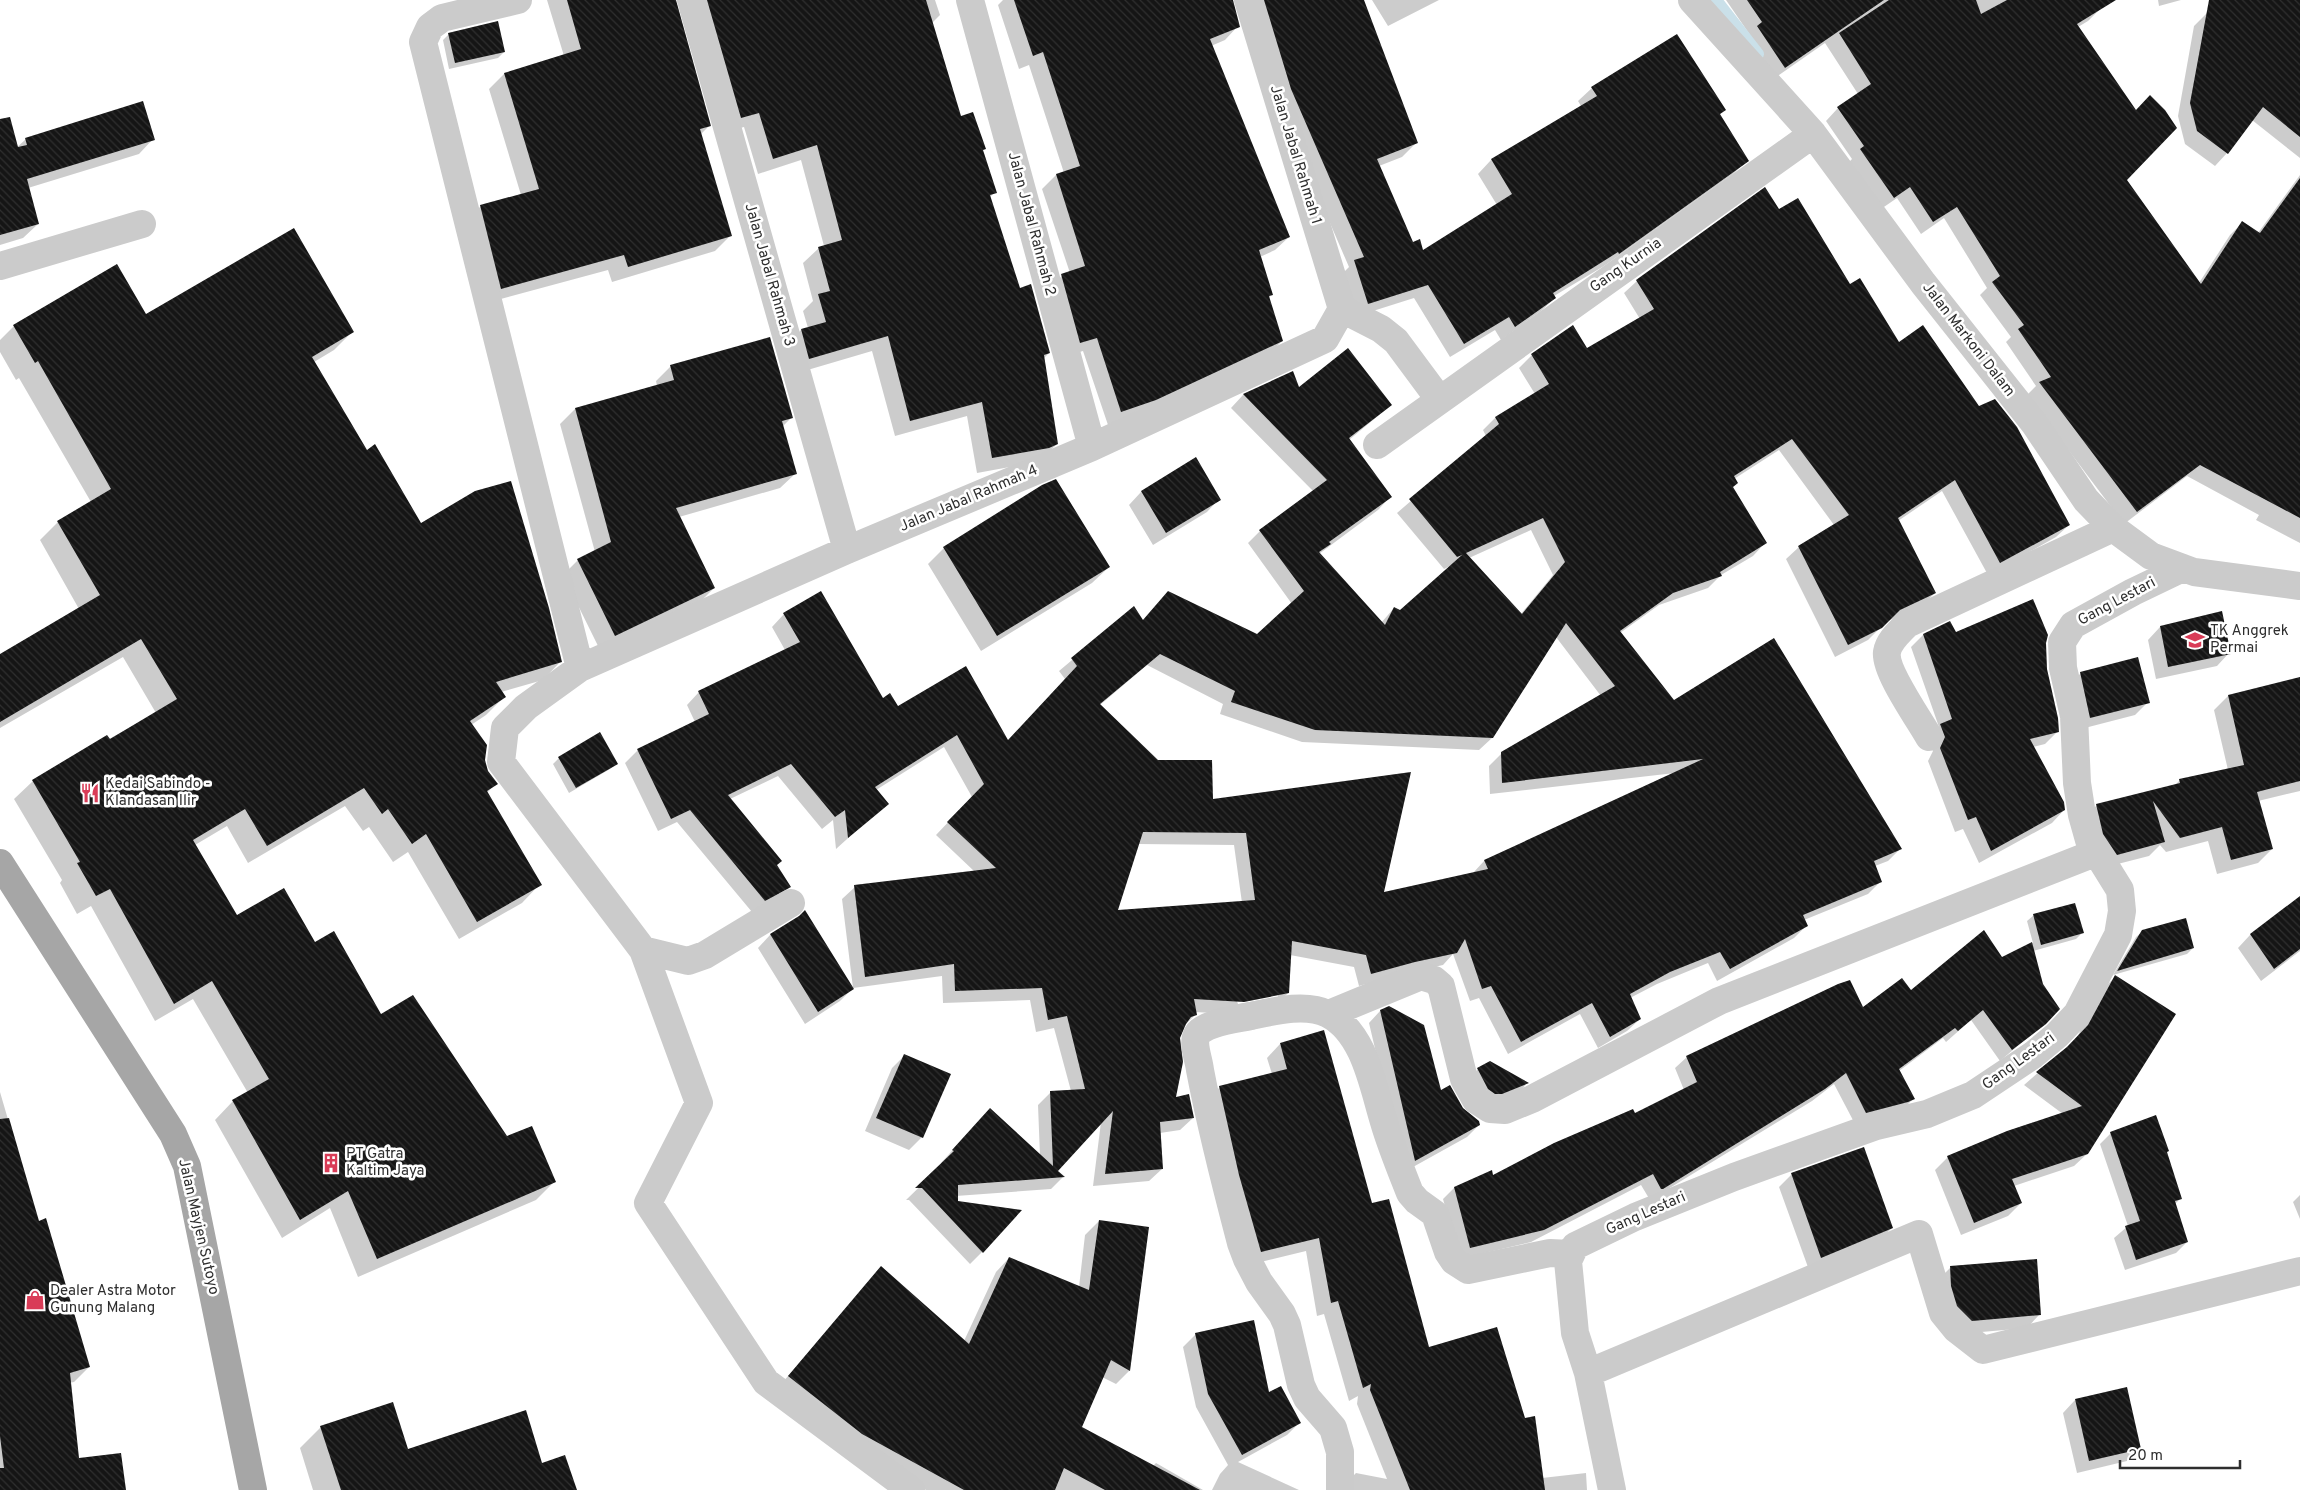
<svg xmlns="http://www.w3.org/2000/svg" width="2300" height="1490" font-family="Overpass,sans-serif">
<defs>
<pattern id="building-back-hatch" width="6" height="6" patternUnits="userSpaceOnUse" patternTransform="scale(1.25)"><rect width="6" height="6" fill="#151515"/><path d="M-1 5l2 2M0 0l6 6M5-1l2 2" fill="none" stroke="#2f2f2f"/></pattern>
</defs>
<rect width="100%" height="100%" fill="#fff"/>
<path fill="#0003" fill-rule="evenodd" d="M547 0H675L709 126 700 135 731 235 715 251 612 282 608 270 486 303 465 222 481 206 521 195 489 89 504 74 564 56Z
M679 0H935L940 15 932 23 960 117 984 149 982 151 995 192 989 198 1020 290 1049 353 1043 359 1057 444 1041 459 1032 463 977 473 967 416 895 436 872 351 794 374 786 346 801 330 808 328 803 311 813 301 803 263 819 248 824 246 801 160 758 174 744 127 725 132Z
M1003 0H1232L1238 26 1225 40 1211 46 1289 237 1275 250 1260 257 1272 295 1268 298 1282 341 1268 355 1108 425 1083 351 1066 356 1048 289 1062 276 1070 273 1042 189 1056 175 1064 173 1029 65 1019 69 998 5Z
M1241 0H1363L1416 143 1402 157 1379 166 1412 243 1423 252 1497 205 1478 174 1491 160 1581 106 1578 101 1592 88 1725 110 1719 115 1747 160 1733 174 1604 266 1554 296 1555 298 1541 311 1501 340 1495 330 1450 357 1414 298 1354 317 1341 275 1349 267 1278 103Z
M1372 0H1439L1388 26Z
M1726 0H2095L2101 8 2088 21 2078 27 2126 180 2199 283 2230 235 2242 223 2258 233 2300 175V543L2256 520 2259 515 2187 476 2124 524 2027 395 2036 386 2006 342 2011 337 1980 295 1987 288 1944 218 1921 234 1897 198 1881 209 1849 162 1852 159 1826 121 1838 108 1858 94 1825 43 1772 80 1745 39 1750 35Z
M2158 0H2181L2159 6Z
M2273 0H2300V158L2252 120 2227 153 2215 166 2185 144 2178 116 2194 26 2207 13Z
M449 34 504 52 498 58 449 69 443 40Z
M26 139H153L139 154 28 188 38 224 23 238 0 245V154L14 150Z
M1778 211 1850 286 1898 344 1978 407 2069 525 2056 537 1988 575 1942 491 1898 521 1935 593 1922 605 1886 622 1868 640 1835 657 1786 559 1799 547 1834 525 1779 450 1734 479 1732 488 1765 543 1753 556 1721 575 1708 588 1659 605 1620 633 1674 701 1900 849 1888 861 1875 866 1881 881 1868 894 1804 920 1807 925 1794 938 1717 981 1708 963 1657 984 1630 998 1640 1019 1627 1031 1598 1048 1580 1014 1508 1054 1479 998 1470 1001 1453 954 1443 965 1402 974 1359 986 1354 967 1290 955 1288 993 1276 1005 1230 1014 1195 1012 1196 1014 1183 1027 1179 1037 1175 1098 1193 1118 1180 1130 1160 1133 1162 1169 1149 1181 1093 1186 1101 1122 1056 1171 1063 1177 1051 1189 956 1196V1202L982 1252 970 1264 909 1200H906L943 1164 941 1163 978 1122 1040 1156 1038 1105 1051 1092 1071 1091 1054 1028 1036 1032 1030 1000 943 1003 942 976 853 988 842 899 855 887 975 872 936 835 972 797 944 747 876 790 887 803 836 849 833 820 822 829 778 776 730 799 789 887 777 899 752 912 677 822 658 831 625 763 638 750 695 722 687 705 699 692 785 650 772 627 784 614 883 700 898 707 1008 742 1065 679 1059 671 1134 608 1142 621 1156 605 1258 636 1292 604 1248 543 1260 531 1314 492 1231 408 1243 395 1292 373 1298 389 1391 405 1349 440 1390 497 1378 510 1319 554 1381 623 1394 608 1400 611 1450 566 1444 569 1397 513 1486 436 1483 430 1495 418 1535 394 1519 368 1532 355 1587 350 1640 319 1624 293 1637 281ZM1531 530 1553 575 1520 615 1469 558ZM1556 637 1601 696 1502 753 1489 766 1490 794 1675 773 1484 861 1473 873 1382 894 1211 801 1157 761 1100 705 1147 665 1223 704 1220 714 1302 742 1479 750 1492 738ZM1138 844 1234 845 1242 903 1116 911ZM1278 994V997L1238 1004 1237 1001Z
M116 266 146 316 353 331 334 350 314 362 366 451 420 525 561 661 543 680 501 692 504 697 486 715 471 725 487 771 496 783 487 793 540 884 522 903 459 939 408 852 393 862 369 827 363 831 345 806 248 863 227 826 195 845 237 917 315 944 381 1015 554 1182 536 1200 358 1277 330 1208 282 1238 215 1120 233 1101 248 1093 193 999 155 1021 91 906 77 914 60 883 62 880 14 799 33 781 156 713 123 657 0 728V655L79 609 40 540 58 522 91 502 19 378 16 380 0 352V340L14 326Z
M671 366 792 417 782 427 795 474 780 488 679 517 714 588 699 603 600 650 563 575 578 560 595 552 560 424 575 409 657 386 656 381Z
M1195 459 1219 499 1207 512 1153 545 1129 505 1141 492Z
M944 548 1109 567 1092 583 981 651 928 564Z
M2160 627 2229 653 2217 666 2156 679 2148 640Z
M1955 633 2045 642 2046 669 2058 731 2045 744 2033 747 2064 810 2052 823 1979 863 1963 829 1955 832 1928 761 1933 751 1928 738 1939 727 1911 647 1923 635Z
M2081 673 2148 702 2135 715 2077 730 2068 686Z
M2300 678V791L2258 801 2272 849 2258 863 2217 874 2208 841 2166 852 2160 845 2149 856 2102 868 2083 819 2097 805 2174 786 2180 780 2228 770 2214 710 2228 696Z
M559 758 617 763 610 769 569 793 553 764Z
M2300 898V951L2261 981 2238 948 2250 935Z
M2034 915 2082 933 2076 939 2033 951 2047 1021 2000 1061 1971 1020 1946 1042 1943 1038 1899 1071 1913 1099 1902 1110 1855 1124 1834 1084 1812 1101 1650 1200 1641 1185 1531 1242 1459 1259 1443 1199 1454 1188 1492 1177 1635 1115 1684 1090 1675 1068 1687 1057 1863 1009 2002 959 2033 943 2027 921Z
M798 919 852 989 840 1001 805 1024 758 948 770 935Z
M2143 931 2193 948 2187 954 2113 975 2136 937Z
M2115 977 2088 1153 2074 1166 2014 1186 2021 1203 2008 1216 1961 1235 1935 1170 1948 1157 2063 1114 2024 1085 2076 1039 2102 990Z
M1380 1011 1440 1092 1479 1125 1467 1137 1404 1172 1369 1023Z
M1280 1044 1371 1205 1428 1349 1542 1478 1586 1473 1587 1490H1343V1486L1356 1473 1387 1479 1357 1404 1358 1396 1349 1401 1324 1314 1317 1316 1306 1251 1248 1265 1206 1101 1220 1087 1272 1074 1267 1058Z
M905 1055 922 1137 909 1150 865 1131 892 1068Z
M1478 1069 1527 1083 1522 1089 1495 1100 1472 1075Z
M0 1092 38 1222 89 1367 74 1382 69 1383 78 1460 125 1490H0Z
M2111 1133 2166 1152 2180 1199 2175 1204 2187 1242 2176 1253 2125 1270 2114 1238 2128 1226 2100 1144Z
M1792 1174 1892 1228 1879 1240 1809 1270 1779 1187Z
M2300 1195V1219L2293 1202Z
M1099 1221 1147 1228 1129 1371 1116 1384 1102 1377 1080 1427 1153 1466 1156 1463 1203 1490H926L849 1448 776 1390 881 1268 964 1341 996 1272 1009 1258 1079 1287 1085 1235Z
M1950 1268 2039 1315 2027 1328 1959 1334 1938 1280Z
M1196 1334 1300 1422 1287 1435 1238 1462 1299 1490H1212L1220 1474 1228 1465 1196 1407 1183 1347Z
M2075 1400 2140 1448 2127 1461 2077 1473 2063 1413Z
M321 1427 407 1451 541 1464 575 1490H313L300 1448Z"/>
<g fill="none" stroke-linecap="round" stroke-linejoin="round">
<path stroke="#cae0e9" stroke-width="12" d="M1716 0 1758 54"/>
</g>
<path fill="url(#building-back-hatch)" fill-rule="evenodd" d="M567 0H676L711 126 700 129 732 236 628 267 624 255 501 289 480 205 539 189 504 73 581 49Z
M707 0H926L961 116 973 112 986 149 983 150 997 193 990 195 1020 288 1031 284 1050 353 1044 355 1058 444 1049 448 992 458 982 402 910 421 888 336 809 359 801 329 826 322 818 294 830 291 818 247 842 240 817 145 773 159 759 113 741 118Z
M1014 0H1233L1240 27 1210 39 1290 237 1259 250 1273 295 1269 296 1283 341 1156 400 1121 412 1097 338 1080 343 1061 274 1085 266 1056 174 1080 166 1043 52 1033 56Z
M1264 0H1364L1418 143 1377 159 1413 242 1420 239 1423 250 1512 194 1491 159 1597 96 1591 87 1677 34 1726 110 1720 114 1749 161 1619 254 1618 252 1553 293 1556 298 1515 327 1509 317 1464 344 1428 285 1368 304 1354 260 1364 257 1291 89Z
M1747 0H1884L1785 68 1757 26 1762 22Z
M1889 0H1976L1981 14 2007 0H2116L2077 24 2136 110 2150 95 2165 110 2177 128 2127 180 2201 284 2242 221 2260 233 2300 178V518L2200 465 2137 512 2039 382 2051 377 2018 329 2024 325 1992 282 2000 276 1957 207 1933 222 1910 187 1894 198 1860 149 1864 146 1837 107 1871 84 1839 33Z
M2209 0H2300V137L2263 107 2228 154 2197 131 2190 103Z
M498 21 505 52 455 63 448 33Z
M143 101 155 140 27 179 39 224 0 235V119L10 117 18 147 27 145 25 138Z
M1765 187 1779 209 1798 198 1850 284 1860 278 1899 342 1923 325 1979 406 1995 399 2017 427 2070 525 2000 563 1955 480 1898 518 1936 593 1900 610 1882 628 1848 645 1798 546 1849 515 1792 439 1734 476 1738 483 1733 487 1767 543 1720 572 1722 576 1673 593 1620 631 1674 700 1774 638 1902 849 1874 861 1882 882 1803 915 1808 926 1730 969 1720 952 1670 972 1630 994 1641 1019 1610 1037 1592 1003 1521 1042 1491 986 1482 989 1465 939 1457 953 1415 962 1371 974 1366 955 1292 941 1289 993 1244 1002 1194 999 1197 1015 1191 1017 1186 1024 1180 1038 1183 1062 1176 1097 1189 1094 1194 1118 1160 1122 1163 1169 1105 1174 1113 1111 1058 1171 1065 1177 958 1185V1201L1022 1210 983 1253 922 1188H915L954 1151 952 1150 990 1108 1053 1166 1050 1091 1085 1089 1067 1016 1048 1020 1042 988 955 991 954 964 865 977 854 885 996 868 947 822 984 784 957 735 875 787 889 804 848 838 845 810 835 817 791 764 728 795 782 861 777 865 791 887 765 901 690 810 671 819 637 749 709 714 698 691 800 642 783 613 821 591 883 698 890 693 898 706 966 666 1008 740 1077 666 1071 658 1134 606 1143 620 1168 591 1257 634 1304 591 1259 530 1327 480 1243 394 1293 371 1299 387 1348 348 1392 405 1349 438 1392 497 1329 542 1331 544 1319 552 1385 625 1394 607 1400 610 1462 555 1457 557 1409 499 1499 424 1495 417 1549 384 1531 354 1573 325 1587 348 1654 309 1636 280ZM1543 518 1565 562 1522 614 1466 553ZM1566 623 1615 686 1501 752 1502 783 1703 759 1484 860 1488 869 1384 892 1411 772 1213 799 1212 760H1158L1100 704 1160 654 1235 691 1231 702 1315 730 1493 738ZM1143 832 1246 833 1255 900 1118 910Z
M294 228 354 332 312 357 367 450 375 444 421 523 475 491 511 481 549 608 562 662 496 682 506 697 470 721 487 745 485 760 488 771 498 784 487 791 542 885 477 922 426 834 412 844 388 809 382 814 364 788 267 846 245 809 193 840 237 915 284 888 315 942 334 931 381 1014 413 995 507 1136 532 1126 556 1182 377 1259 348 1191 300 1220 232 1100 269 1079 212 981 174 1004 110 889 96 896 77 863 80 862 32 780 107 735 110 739 177 699 141 639 0 722V654L100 595 57 521 111 489 38 361 35 363 13 325 117 264 146 314Z
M770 337 793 418 782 421 797 474 676 508 715 588 615 636 577 559 611 542 575 408 674 380 670 365Z
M1196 457 1221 500 1166 533 1141 491Z
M1056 479 1110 567 997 636 943 547 1042 485Z
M2033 599 2048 635 2046 643 2047 669 2058 718 2059 732 2030 739 2064 802 2065 810 1991 851 1976 817 1968 820 1940 748 1945 737 1940 724 1952 719 1923 634 1950 621 1956 632Z
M2222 611 2231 654 2168 667 2160 626Z
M2138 657 2150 703 2090 718 2080 672Z
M2300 677V781L2257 792 2273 849 2231 860 2222 827 2180 838 2153 801 2165 842 2117 855 2103 834 2096 804 2180 783 2179 779 2244 765 2228 695Z
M600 732 618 764 576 788 558 757Z
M2300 896V949L2274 969 2250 934Z
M2075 903 2084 933 2041 945 2033 914Z
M805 910 854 989 818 1012 770 934 799 916Z
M2186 918 2194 948 2117 971 2142 930Z
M1984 930 2002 957 2032 942 2043 984 2060 1009 2046 1024 2012 1050 1983 1010 1958 1031 1955 1028 1899 1069 1915 1099 1908 1102 1866 1113 1846 1073 1825 1089 1663 1189H1661L1653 1174 1544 1230 1470 1248 1454 1187 1492 1170 1493 1175 1554 1143 1633 1109 1635 1113 1697 1082 1686 1056 1838 984 1850 980 1863 1007 1902 978 1911 990Z
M2115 975 2176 1014 2088 1154 2012 1179 2022 1203 1974 1223 1947 1156 2007 1131 2082 1106 2036 1072 2067 1047 2088 1025Z
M1389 1006 1424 1025 1441 1090 1450 1085 1463 1108 1479 1121 1480 1125 1415 1161 1380 1010Z
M1324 1030 1372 1203 1389 1199 1429 1347 1497 1327 1525 1418 1535 1416 1545 1490H1410L1370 1390 1371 1384 1363 1388 1338 1301 1331 1303 1319 1238 1261 1252 1239 1175 1219 1086 1287 1069 1280 1043Z
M904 1054 951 1074 923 1138 876 1118Z
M1490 1061 1529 1083 1502 1094H1495L1488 1089 1477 1068Z
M2156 1115 2169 1151 2167 1152 2182 1199 2175 1201 2188 1242 2136 1260 2125 1226 2140 1221 2110 1132Z
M9 1118 39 1221 46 1218 90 1367 70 1373 79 1458 121 1453 126 1490H0V1468H4L0 1436V1119Z
M1864 1147 1893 1228 1821 1258 1791 1173Z
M1099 1220 1149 1227 1130 1371 1111 1360 1082 1427 1200 1490H1105L1064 1468 1055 1490H964L862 1434 788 1376 881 1266 969 1344 1009 1257 1089 1290Z
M2037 1259 2041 1315 1972 1321 1957 1306 1951 1286 1950 1266Z
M1254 1320 1269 1392 1281 1386 1301 1423 1242 1455 1208 1394 1195 1333Z
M2127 1387 2141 1449 2089 1461 2075 1399Z
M393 1402 408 1449 526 1410 542 1463 565 1455 577 1490H341L320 1426Z"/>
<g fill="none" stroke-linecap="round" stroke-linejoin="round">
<path stroke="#cbcbcb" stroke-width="28" d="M518 0 442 18 430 27 423 42 580 668
M691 0 847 550
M970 0 1092 447
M1248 0 1342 309
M1692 0 1813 134 1923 283 2034 423 2086 500 2113 528 2151 556 2194 572 2300 586
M0 266 142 224
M1342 309 1381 329 1396 341 1439 399
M1377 445 1813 134
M1929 737C1919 719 1884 670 1887 652 1889 640 1900 632 1907 624L2113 528
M643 950 688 961 705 955 791 903
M1329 1014 1421 976 1434 980 1441 986 1464 1079 1476 1100 1490 1109 1505 1110 1532 1099 1719 1001 2095 853
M1588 1373 1919 1234 1943 1313 1956 1329 1983 1350 2300 1271
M911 1490 766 1382 648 1203 699 1103 643 950 501 762 505 728 526 707 580 668 847 550 1092 447 1325 339 1342 309
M1340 1490V1452L1333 1428 1307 1398 1301 1385 1287 1325 1282 1314 1259 1282 1247 1259 1241 1243C1226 1186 1211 1128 1200 1070 1199 1060 1193 1046 1196 1037 1200 1023 1238 1019 1251 1016 1274 1011 1306 1003 1328 1014 1365 1033 1373 1087 1384 1122 1391 1146 1401 1170 1410 1193L1417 1201 1435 1214 1448 1252 1454 1261 1468 1270 1550 1253 1571 1254
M1612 1490 1588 1373 1575 1333 1568 1261 1575 1246 1635 1217 1734 1177 1876 1126 1927 1114 1973 1095 2033 1055 2057 1035 2077 1014 2118 935 2122 911 2120 890 2089 840 2082 815 2077 783 2074 716 2063 668 2062 642 2073 625 2133 592 2183 568"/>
<path stroke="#a6a6a6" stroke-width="28" d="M0 863 173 1134 187 1166 253 1490"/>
</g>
<defs>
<symbol id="school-bare" viewBox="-9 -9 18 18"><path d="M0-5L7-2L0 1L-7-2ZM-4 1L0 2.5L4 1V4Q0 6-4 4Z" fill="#d93c57" stroke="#fff" stroke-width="2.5" paint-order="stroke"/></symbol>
<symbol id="restaurant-bare" viewBox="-9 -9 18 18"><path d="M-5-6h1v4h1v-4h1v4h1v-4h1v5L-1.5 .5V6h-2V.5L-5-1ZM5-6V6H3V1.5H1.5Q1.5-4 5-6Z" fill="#d93c57" stroke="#fff" stroke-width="2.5" paint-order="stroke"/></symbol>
<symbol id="building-bare" viewBox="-9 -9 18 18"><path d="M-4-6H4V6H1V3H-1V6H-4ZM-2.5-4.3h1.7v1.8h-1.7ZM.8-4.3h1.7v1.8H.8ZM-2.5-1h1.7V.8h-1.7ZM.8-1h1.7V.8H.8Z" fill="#d93c57" stroke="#fff" stroke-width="2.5" paint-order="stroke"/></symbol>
<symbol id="shop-bare" viewBox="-9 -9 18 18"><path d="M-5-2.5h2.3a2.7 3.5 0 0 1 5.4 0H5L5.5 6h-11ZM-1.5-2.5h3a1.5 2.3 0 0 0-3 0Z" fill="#d93c57" stroke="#fff" stroke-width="2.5" paint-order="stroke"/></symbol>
</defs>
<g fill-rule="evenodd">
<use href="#school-bare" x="2181" y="626" width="28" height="28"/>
<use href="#restaurant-bare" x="76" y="779" width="28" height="28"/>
<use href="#building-bare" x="317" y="1149" width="28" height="28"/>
<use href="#shop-bare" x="21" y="1286" width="28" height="28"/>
</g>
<g text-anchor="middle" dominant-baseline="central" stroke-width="5" stroke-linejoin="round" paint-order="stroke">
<g font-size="15" fill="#2e2e2e" stroke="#fff">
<text transform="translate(1295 155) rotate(73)">Jalan Jabal Rahmah 1</text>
<text transform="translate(1031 224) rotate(75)">Jalan Jabal Rahmah 2</text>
<text transform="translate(1626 266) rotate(-35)">Gang Kurnia</text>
<text transform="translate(769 275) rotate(74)">Jalan Jabal Rahmah 3</text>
<text transform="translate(1968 340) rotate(52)">Jalan Markoni Dalam</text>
<text transform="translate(969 499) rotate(-23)">Jalan Jabal Rahmah 4</text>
<text transform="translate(2117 602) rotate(-28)">Gang Lestari</text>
<text transform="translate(2019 1062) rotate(-36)">Gang Lestari</text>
<text transform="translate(1646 1214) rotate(-24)">Gang Lestari</text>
<text transform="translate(198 1227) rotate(77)">Jalan Mayjen Sutoyo</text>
</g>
<g font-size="15" fill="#2e2e2e" stroke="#fff" text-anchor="start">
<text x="2210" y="631">TK Anggrek<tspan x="2210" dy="17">Permai</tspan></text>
<text x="105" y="784">Kedai Sabindo -<tspan x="105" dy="17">Klandasan Ilir</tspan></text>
<text x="346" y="1154">PT Gatra<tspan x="346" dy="17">Kaltim Jaya</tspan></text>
<text x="50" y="1291">Dealer Astra Motor<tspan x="50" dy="17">Gunung Malang</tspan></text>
</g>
</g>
<path d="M2120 1460v8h120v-8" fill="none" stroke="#2e2e2e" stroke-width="2.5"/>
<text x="2128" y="1460" font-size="15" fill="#2e2e2e" stroke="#ffffff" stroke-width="4" paint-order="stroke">20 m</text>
</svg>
